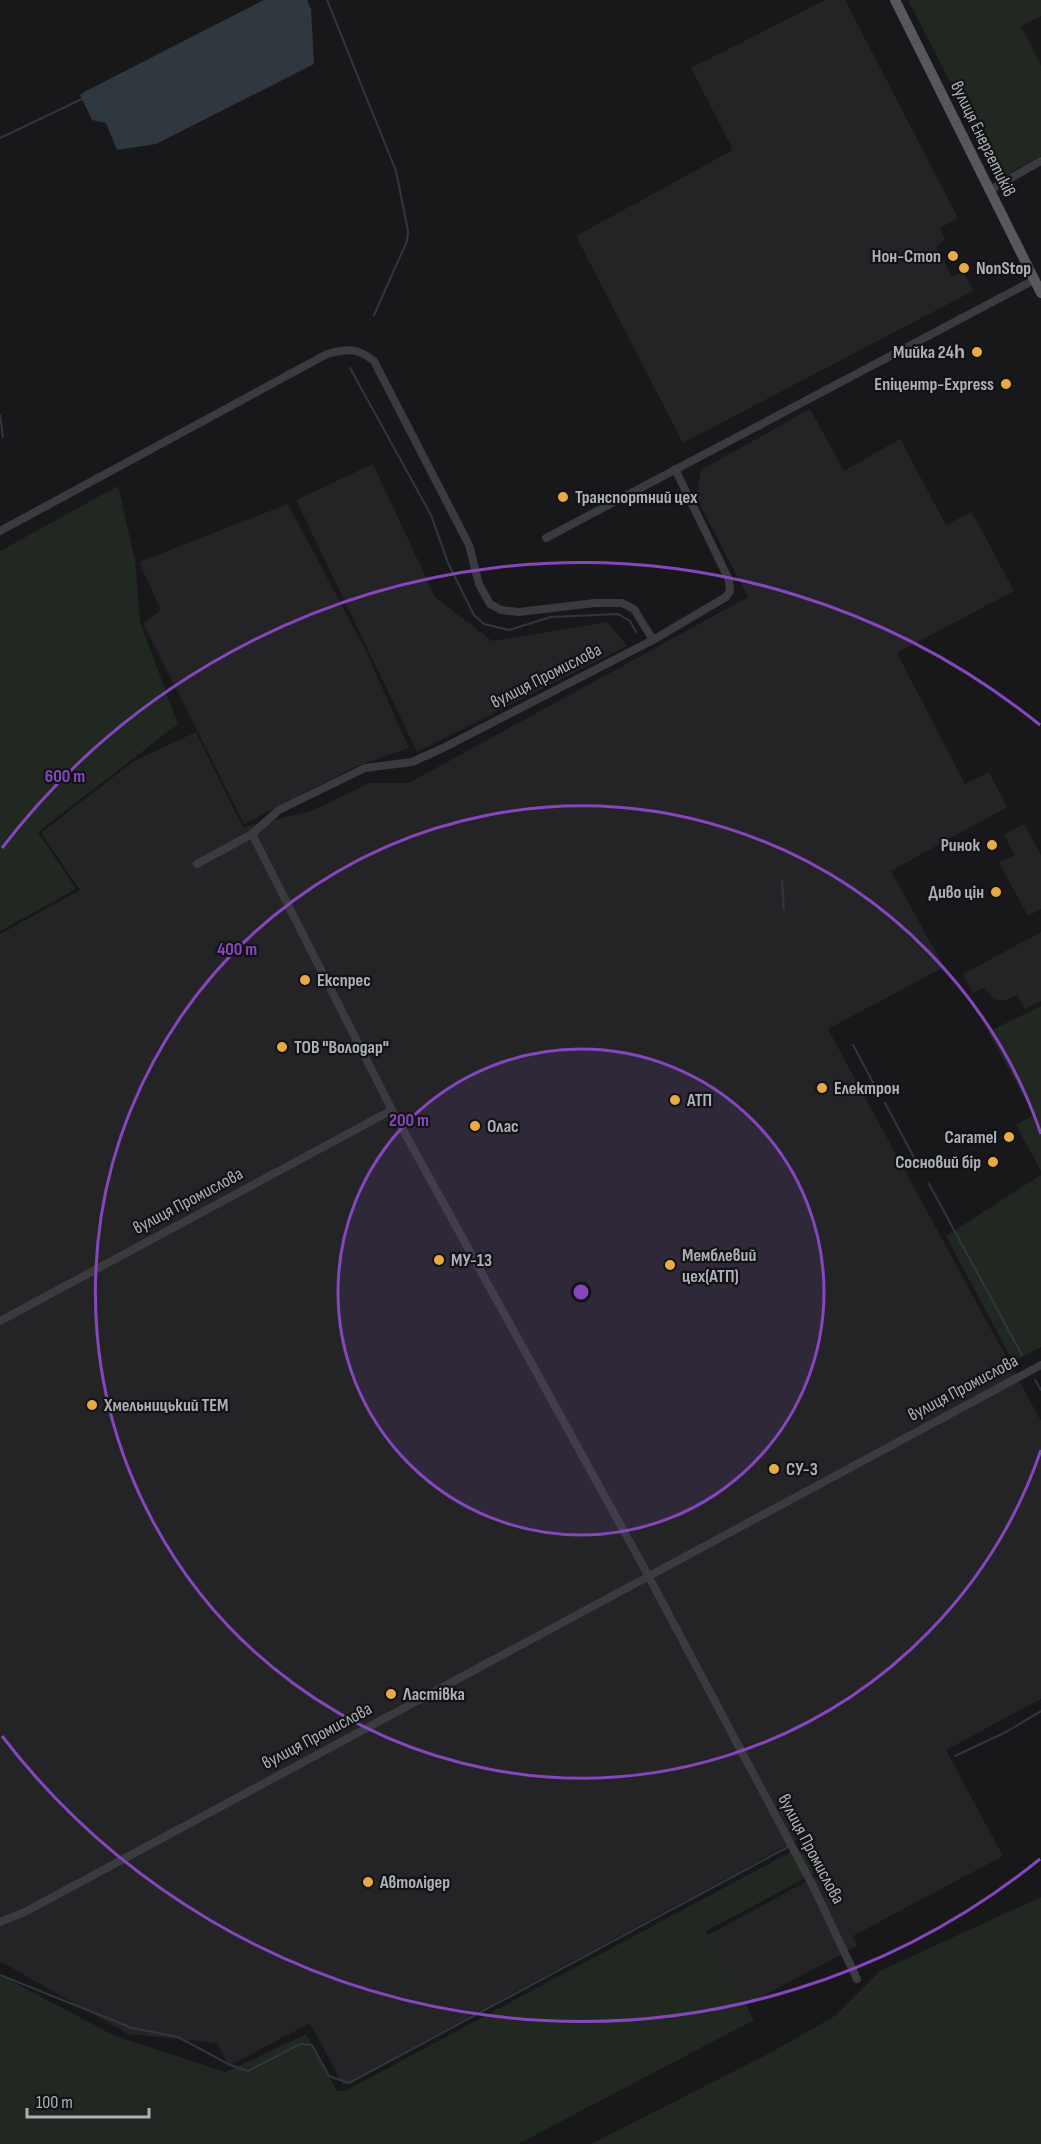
<svg xmlns="http://www.w3.org/2000/svg" width="1041" height="2144" font-family="'Sofia Sans Condensed',sans-serif">
<rect width="100%" height="100%" fill="#18181a"/>
<path fill="#242427" d="M825 0H845L958 218 940 228 945 240 936 246 952 277 963 271 973 291 683 443 576 236 733 150 691 68Z
M810 409 844 471 900 439 946 525 972 512 1014 591 897 653 965 784 989 772 1007 807 891 871 944 967 828 1029 1041 1421V1699L946 1750 1003 1856 853 1936 857 1946 746 2005 708 1935 818 1875 799 1839 343 2085 310 2023 229 2066 217 2043 128 2034 0 1961V934L80 890 41 833 134 761 196 732 243 827 312 811 369 783H409L748 597 696 497 701 470Z
M373 464 435 597 492 641 608 622 627 646 417 752 296 500Z
M288 504 365 649 409 748 357 766 244 824 143 623 161 610 139 562Z
M1024 824 1041 855V909L1028 916 999 863 1015 855 1004 835Z
M1041 932V1001L1025 1009 1017 995 1003 1001 995 999 984 988 972 993 963 974Z"/>
<path fill="#202821" d="M908 0H1041V16L1021 26 1041 66V156L1006 175 1002 176 997 173Z
M118 486 135 560 140 622 178 724 38 832 76 889 0 931V551Z
M1041 1006V1171L1016 1125 1034 1115 988 1032Z
M1041 1175V1347L1013 1362 946 1236Z
M800 1847 815 1873 706 1931 754 2020 518 2144H0V1975L115 2036 226 2072 306 2034 337 2091H345Z
M1041 1897V2144H591L770 2053 835 2016 880 1971Z"/>
<path fill="#2f383e" d="M264 0H307L311 9 314 64 156 144 117 150 106 123 92 120 80 95 86 91Z"/>
<g fill="none" stroke-linecap="round" stroke-linejoin="round">
<path stroke="#2f383e" stroke-width="2" d="M327 0 396 171 408 231 407 241 374 315
M0 138 84 98
M350 368 431 515 448 563 474 615 484 624 509 630 551 617 618 614 630 621 636 632
M0 415 3 437
M782 880 784 909
M853 1045 877 1090
M885 1103 919 1167
M929 1184 1022 1355
M1035 1380 1041 1390
M955 1756 1006 1732 1041 1711
M0 1975 132 2028 178 2037 230 2065 248 2071 300 2044 312 2045 329 2076 349 2083 788 1847"/>
<path stroke="#3a3b3f" stroke-width="8" d="M990 190 1041 161
M0 531 327 354C347 348 358 348 374 361L469 545 479 584 490 604 501 610 519 612 595 603H622L634 609 653 640
M546 538 1034 280
M197 864 252 834 279 810 365 768 412 762 443 748 653 640 726 597 730 591 729 580 675 469
M392 1110 642 1564 813 1886 857 1979
M0 1321 392 1110 252 834
M0 1922 25 1912 1041 1365"/>
<path stroke="#56585e" stroke-width="10" d="M895 0 1041 293"/>
</g>
<circle cx="581" cy="1292" r="243" fill="#8546be" fill-opacity=".12"/>
<g fill="none" stroke="#8546be" stroke-width="3">
<circle cx="581" cy="1292" r="243"/>
<path d="M1041 1450A486 486 0 1 1 1041 1134"/>
<path d="M1040 1859A730 730 0 0 1 2 1736M2 848A730 730 0 0 1 1040 725"/>
</g>
<g fill="#e8ab43" stroke="#131315" stroke-width="2">
<circle cx="953" cy="256" r="6"/>
<circle cx="964" cy="268" r="6"/>
<circle cx="977" cy="352" r="6"/>
<circle cx="1006" cy="384" r="6"/>
<circle cx="563" cy="497" r="6"/>
<circle cx="992" cy="845" r="6"/>
<circle cx="996" cy="892" r="6"/>
<circle cx="305" cy="980" r="6"/>
<circle cx="282" cy="1047" r="6"/>
<circle cx="822" cy="1088" r="6"/>
<circle cx="675" cy="1100" r="6"/>
<circle cx="475" cy="1126" r="6"/>
<circle cx="1009" cy="1137" r="6"/>
<circle cx="993" cy="1162" r="6"/>
<circle cx="439" cy="1260" r="6"/>
<circle cx="670" cy="1265" r="6"/>
<circle cx="92" cy="1405" r="6"/>
<circle cx="774" cy="1469" r="6"/>
<circle cx="391" cy="1694" r="6"/>
<circle cx="368" cy="1882" r="6"/>
</g>
<g text-anchor="middle" dominant-baseline="central" stroke-width="4.5" stroke-linejoin="round" paint-order="stroke">
<g font-size="18" fill="#abb0b9" stroke="#131315">
<text transform="translate(983 139) rotate(64)">вулиця Енергетиків</text>
<text transform="translate(546 676) rotate(-27)">вулиця Промислова</text>
<text transform="translate(188 1201) rotate(-28)">вулиця Промислова</text>
<text transform="translate(963 1388) rotate(-28)">вулиця Промислова</text>
<text transform="translate(317 1736) rotate(-28)">вулиця Промислова</text>
<text transform="translate(811 1849) rotate(62)">вулиця Промислова</text>
</g>
<g font-size="18" font-weight="bold" fill="#abb0b9" stroke="#131315" text-anchor="start">
<text x="941" y="256" text-anchor="end">Нон-Стоп</text>
<text x="976" y="268">NonStop</text>
<text x="965" y="352" text-anchor="end">Мийка 24һ</text>
<text x="994" y="384" text-anchor="end">Епіцентр-Express</text>
<text x="575" y="497">Транспортний цех</text>
<text x="980" y="845" text-anchor="end">Ринок</text>
<text x="984" y="892" text-anchor="end">Диво цін</text>
<text x="317" y="980">Експрес</text>
<text x="294" y="1047">ТОВ "Володар"</text>
<text x="834" y="1088">Електрон</text>
<text x="687" y="1100">АТП</text>
<text x="487" y="1126">Олас</text>
<text x="997" y="1137" text-anchor="end">Caramel</text>
<text x="981" y="1162" text-anchor="end">Сосновий бір</text>
<text x="682" y="1255">Мемблевий<tspan x="682" dy="21">цех(АТП)</tspan></text>
<text x="451" y="1260">МУ-13</text>
<text x="104" y="1405">Хмельницький ТЕМ</text>
<text x="786" y="1469">СУ-3</text>
<text x="403" y="1694">Ластівка</text>
<text x="380" y="1882">Автолідер</text>
</g>
</g>
<circle cx="581" cy="1292" r="9" fill="#8546be" stroke="#131315" stroke-width="3"/>
<g font-size="18" text-anchor="middle" font-weight="bold" fill="#8546be" stroke="#131315" stroke-width="4.5" stroke-linejoin="round" paint-order="stroke">
<text x="65" y="782">600 m</text>
<text x="237" y="955">400 m</text>
<text x="409" y="1126">200 m</text>
</g>
<path d="M27 2108v9h122v-9" fill="none" stroke="#abb0b9" stroke-width="3"/>
<text x="36" y="2108" font-size="18" fill="#abb0b9" stroke="#131315" stroke-width="4.5" paint-order="stroke">100 m</text>
</svg>
